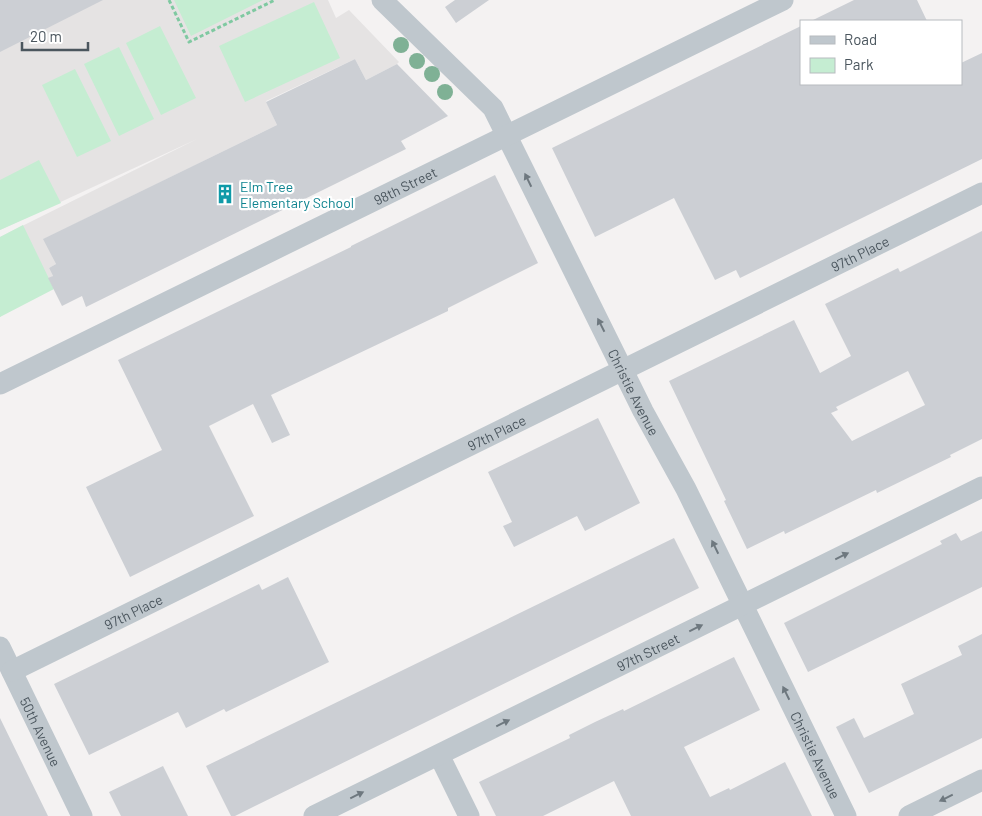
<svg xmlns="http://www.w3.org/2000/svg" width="982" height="816" font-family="Barlow,sans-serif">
<rect width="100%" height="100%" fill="#f4f2f2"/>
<path fill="#e5e3e3" d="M0 0H328L336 18 349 10 399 62 397 64 366 80 355 59 266 101 277 125 44 239 56 264 49 268 53 276 0 317V237L197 139 0 230Z"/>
<path fill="#c5edd2" d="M174 0H263L191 36Z
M314 2 340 58 245 102 219 46Z
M160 26 196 98 161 115 126 43Z
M119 47 154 119 119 136 84 64Z
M75 69 111 141 77 157 42 85Z
M39 160 61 203 0 230V180Z
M23 225 54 289 0 317V237Z"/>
<path fill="#cccfd4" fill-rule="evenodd" d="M0 0H103L0 52Z
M455 0H489L456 23 445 7Z
M854 0H917L927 21H811Z
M801 26V84H961V63L982 53V159L740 278 736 270 715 280 674 198 595 237 552 148Z
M355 59 366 80 397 64 448 116 401 141 406 149 86 307 82 296 62 306 48 278 53 276 49 268 56 264 43 239 277 125 266 102Z
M495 175 538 263 448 308V311L271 395 290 435 272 443 253 404 209 426 254 516 130 577 86 487 162 450 118 360 351 247V246Z
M982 231V439L950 455 951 457 877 493 876 490 785 534 784 531 747 549 724 501 726 500 669 381 794 320 820 373 851 356 825 304 898 268 900 272ZM908 371 925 405 852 441 831 413 838 410 836 407Z
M598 418 640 503 585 531 577 516 514 547 503 526 512 522 488 472Z
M982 531V587L808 672 784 623 942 544 940 541 956 533 961 541Z
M674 538 699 588 249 809 235 816H231L206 766Z
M288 577 329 662 226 712 224 709 186 728 178 712 89 755 54 684 259 584 262 590Z
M982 634V738L869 793 836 727 854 718 864 738 914 714 901 684 962 655 958 646Z
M734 657 760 710 684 747 710 797 729 788 730 790 785 762 812 816H631L614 781 543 816H496L479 782 570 738 569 735 595 722 623 709 624 711Z
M0 718 48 816H0Z
M163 766 188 816H121L109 792Z"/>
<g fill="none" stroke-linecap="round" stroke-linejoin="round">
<path stroke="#7fc9a1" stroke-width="3" stroke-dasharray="4 2.5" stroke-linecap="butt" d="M169 0 189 42 275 0"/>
<g stroke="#bfc7cd" stroke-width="21">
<path id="s1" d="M382 0 493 108 643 411 686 489 846 816"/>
<path id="s2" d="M0 384 783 0"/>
<path id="s3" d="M0 647 82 816"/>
<path id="s4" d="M12 671 982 193"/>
<path d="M439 755 469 816"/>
<path id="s5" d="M314 816 982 487"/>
<path d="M909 816 982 780"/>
</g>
</g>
<g fill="#7fb195">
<circle cx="401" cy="45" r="8"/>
<circle cx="417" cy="61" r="8"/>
<circle cx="432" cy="74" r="8"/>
<circle cx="445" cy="92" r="8"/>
</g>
<defs><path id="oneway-solid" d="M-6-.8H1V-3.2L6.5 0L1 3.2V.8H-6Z" transform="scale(1.25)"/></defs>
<g fill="#6e787f">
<use href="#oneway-solid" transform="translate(528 180) rotate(-116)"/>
<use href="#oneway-solid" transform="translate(601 325) rotate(-117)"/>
<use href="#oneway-solid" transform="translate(715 547) rotate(-116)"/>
<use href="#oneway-solid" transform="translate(842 556) rotate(-26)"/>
<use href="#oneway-solid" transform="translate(696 628) rotate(-26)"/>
<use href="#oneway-solid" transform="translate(786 693) rotate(-116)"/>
<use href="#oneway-solid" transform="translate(503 723) rotate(-26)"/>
<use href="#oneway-solid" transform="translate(357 795) rotate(-26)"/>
<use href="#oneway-solid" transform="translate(946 798) rotate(154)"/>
</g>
<defs>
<symbol id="building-bare" viewBox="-9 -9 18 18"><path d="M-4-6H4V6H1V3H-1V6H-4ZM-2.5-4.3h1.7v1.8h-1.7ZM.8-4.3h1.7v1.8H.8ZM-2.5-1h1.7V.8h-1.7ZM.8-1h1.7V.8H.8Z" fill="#0f9aa8" stroke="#fff" stroke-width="2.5" paint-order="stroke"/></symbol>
</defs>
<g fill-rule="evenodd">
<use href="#building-bare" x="211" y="180" width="28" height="28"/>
</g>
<g text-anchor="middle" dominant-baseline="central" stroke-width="4.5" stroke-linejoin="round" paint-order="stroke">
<g font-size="14" fill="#4b565e" stroke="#fff">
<text stroke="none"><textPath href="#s2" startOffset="451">98th Street</textPath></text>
<text stroke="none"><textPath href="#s4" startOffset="945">97th Place</textPath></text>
<text stroke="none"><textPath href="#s1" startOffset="472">Christie Avenue</textPath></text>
<text stroke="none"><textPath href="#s4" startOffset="540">97th Place</textPath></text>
<text stroke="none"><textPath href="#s4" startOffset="135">97th Place</textPath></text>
<text stroke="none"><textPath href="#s5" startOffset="372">97th Street</textPath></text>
<text stroke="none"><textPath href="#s3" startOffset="94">50th Avenue</textPath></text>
<text stroke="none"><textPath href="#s1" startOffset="878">Christie Avenue</textPath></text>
</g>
<g font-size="14" fill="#0d838f" stroke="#fff" text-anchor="start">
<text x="240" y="186">Elm Tree<tspan x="240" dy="16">Elementary School</tspan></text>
</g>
</g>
<rect x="800" y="20" width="162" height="65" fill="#ffffff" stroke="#b7bbbf"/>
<rect x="810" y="36" width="25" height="8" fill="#bfc7cd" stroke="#b7bbbf"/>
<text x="844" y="45" font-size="15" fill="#4b565e">Road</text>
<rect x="810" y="58" width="25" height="15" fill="#c5edd2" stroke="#b7bbbf"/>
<text x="844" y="70" font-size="15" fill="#4b565e">Park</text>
<path d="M22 42v8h66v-8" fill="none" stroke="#4b565e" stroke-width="2.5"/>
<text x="30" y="42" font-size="15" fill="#4b565e" stroke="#ffffff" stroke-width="4" paint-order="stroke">20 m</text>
</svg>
